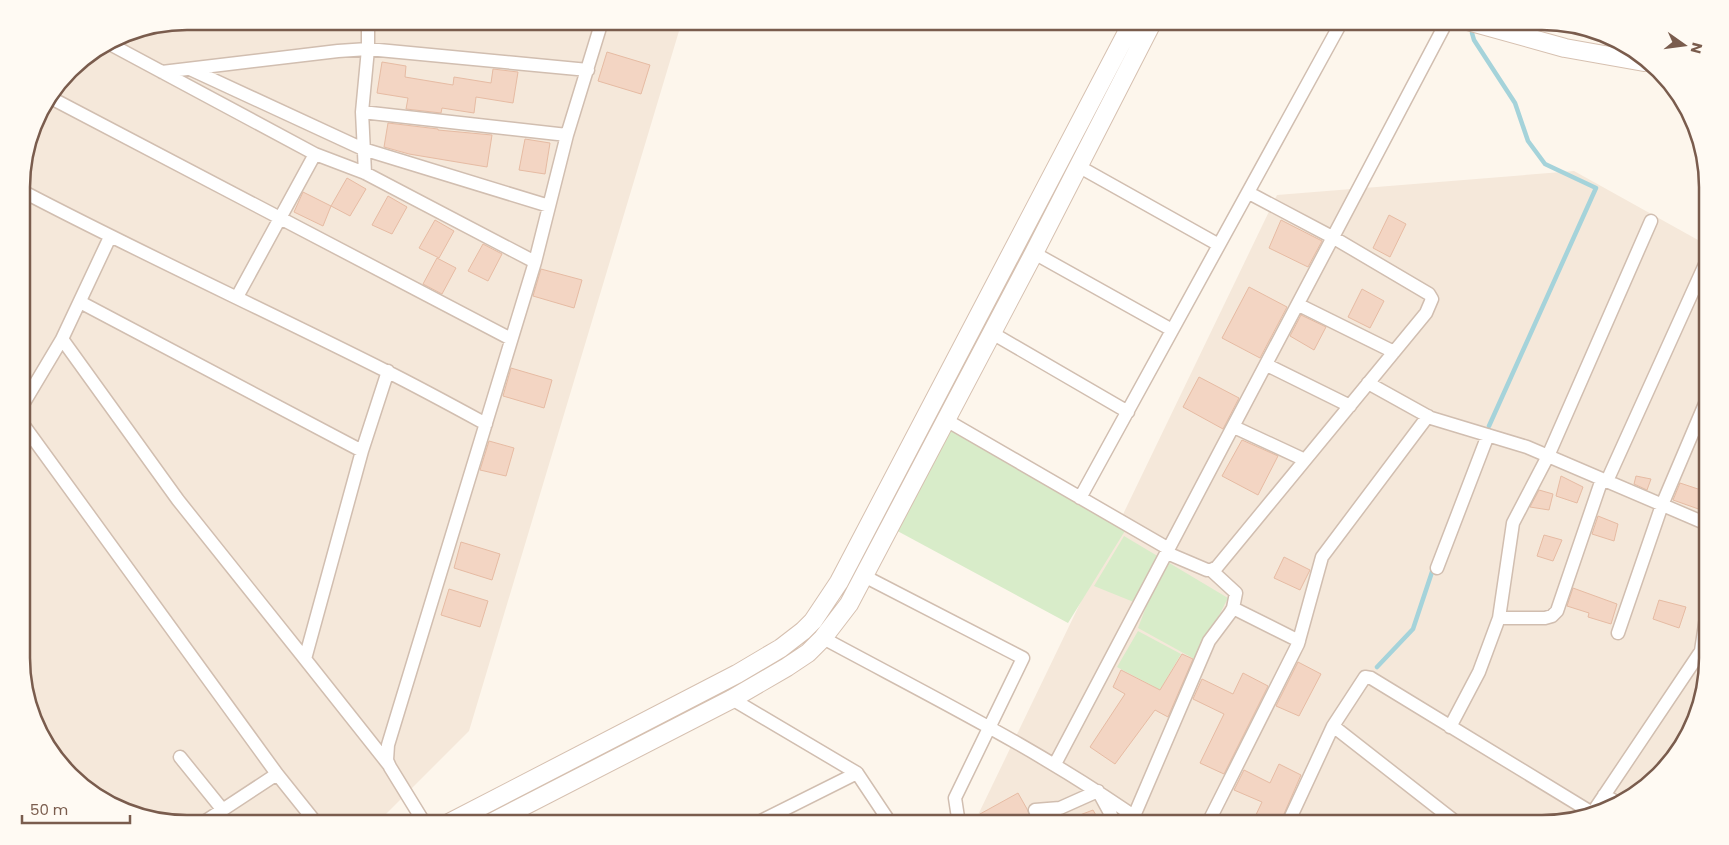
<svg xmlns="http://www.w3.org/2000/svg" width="1729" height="845" font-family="Poppins,sans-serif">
<rect width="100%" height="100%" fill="#fdf6ec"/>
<path fill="#f5e8da" d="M187 21H682L469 731 376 824H187L114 807 55 759 23 680 22 176 38 115 78 63 124 34Z
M1574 171 1707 245 1708 658 1691 731 1634 796 1553 823 977 824 978 815 1277 195Z"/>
<path fill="#d8ecc9" d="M946 420 1128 526 1068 623 890 527Z
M1124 536 1228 598 1196 660 1138 628 1146 607 1094 586Z
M1138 631 1181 654 1160 690 1117 667Z"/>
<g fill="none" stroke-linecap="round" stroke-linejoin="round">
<path stroke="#a5d3da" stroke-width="4.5" d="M1472 33 1474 40 1515 103 1528 141 1545 164 1596 188 1489 426
M1377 667 1413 629 1434 566"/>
</g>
<path fill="#f3d5c3" stroke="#e6bba3" d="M607 52 650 65 641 94 598 81Z
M382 62 406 66 405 77 453 85 454 77 491 83 493 69 518 72 513 103 476 97 474 113 442 108 441 113 406 109 408 98 377 93Z
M388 123 438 129V130L492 135 487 167 409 154 384 147Z
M525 139 550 143 545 174 519 170Z
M347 178 366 189 350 216 331 206Z
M303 192 331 206 323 226 294 212Z
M388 196 407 207 392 234 372 225Z
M1389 215 1406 224 1390 257 1373 248Z
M435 220 454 231 439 258 419 248Z
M1281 220 1322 241 1308 267 1269 248Z
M483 244 502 254 488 281 468 271Z
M437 258 456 268 442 294 423 284Z
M541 269 582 280 574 308 533 296Z
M1249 287 1287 307 1260 358 1222 338Z
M1362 289 1384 301 1370 328 1348 317Z
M1301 315 1326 327 1314 350 1290 336Z
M511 368 552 380 544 408 503 396Z
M1199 377 1239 398 1223 429 1183 407Z
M1242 440 1278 456 1258 495 1222 476Z
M489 441 514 448 506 476 480 470Z
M1561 476 1583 487 1577 503 1556 496Z
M1636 476 1651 479 1647 490 1634 484Z
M1680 483 1707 492V512L1673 500Z
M1539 490 1553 494 1549 510 1530 507Z
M1598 516 1618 524 1614 541 1592 534Z
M1544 535 1562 540 1553 561 1537 556Z
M461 542 500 554 492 580 454 568Z
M1284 557 1310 570 1300 590 1274 578Z
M1573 588 1617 604 1611 624 1588 617 1589 613 1567 606Z
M449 589 488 601 480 627 441 615Z
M1659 600 1686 607 1679 628 1653 619Z
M1182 654 1193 659 1168 717 1155 710 1115 764 1090 747 1125 694 1113 687 1121 670 1160 690Z
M1298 662 1321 674 1299 716 1276 706Z
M1243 673 1268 686 1224 774 1200 763 1224 714 1193 699 1202 679 1233 694Z
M1279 764 1301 775 1280 823H1264L1254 819 1262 802 1234 790 1244 770 1270 783Z
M1018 793 1027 809 1033 824H986L980 814Z
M1093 810 1101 824H1060L1059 823Z"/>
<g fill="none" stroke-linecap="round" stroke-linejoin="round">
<defs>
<path id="street" d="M108 43 315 154 365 173 535 262
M190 69 363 149 549 206
M162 72 338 51 368 49 588 70
M51 98 511 339
M362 112 567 135
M1078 166 1219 245
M365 173 362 112 368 49V21
M22 191C142 254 265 310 386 371 420 388 453 406 486 424
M110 237 62 339 178 500 305 659 362 451 388 371
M1034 253 1172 330
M237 297 315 154
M80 302 362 451
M1299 305 1394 352
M992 333 1128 412
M1267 365 1350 406
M1368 383 1431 418 1527 447 1707 524
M22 406 62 339
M946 420 1169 549
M22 423 277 774 317 824
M1234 427 1305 460
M1607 481 1707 260
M1080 498 1342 21
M1167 553 1207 570H1211L1217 567 1426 313 1432 299 1429 294 1334 238 1249 193
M1437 568 1488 435
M864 576 1023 658 955 798 959 824
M1233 608 1299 641
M1499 618H1545L1552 616 1557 611 1602 479
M1618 633 1662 505 1707 399
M823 638C932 697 1044 752 1145 824
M305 659 389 765
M732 699 857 773
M1333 726 1457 823
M1450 727 1479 672 1499 618 1513 523 1548 456 1651 221
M180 757 222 809
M1055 764 1447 21
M1604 795 1616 802
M1595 809 1701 651 1708 604
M1134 816 1209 641 1230 613 1233 608 1236 593 1211 570
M1208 823 1298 644 1322 557 1428 416
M1288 823 1333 726 1365 677 1371 678 1589 811
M201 824 277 774
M425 824 390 767 387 760 388 745 535 262 567 135 602 21
M755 824 857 773 891 824
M1042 824 1035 810 1060 808 1098 791 1116 824"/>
<path id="secondary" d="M1468 21 1565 48 1644 62
M447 824 737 674 781 648 803 631 813 621 839 582 1133 21
M489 824 732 699 787 667 808 653 823 638 849 604 1034 253 1153 21"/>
</defs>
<use href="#street" stroke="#d1beb0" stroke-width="15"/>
<use href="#secondary" stroke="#d6c0b0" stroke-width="20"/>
<use href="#street" stroke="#fff" stroke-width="12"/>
<use href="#secondary" stroke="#fff" stroke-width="18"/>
</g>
<path d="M0 0H1729V845H0ZM187 30H1542A157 157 0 0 1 1699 187V658A157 157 0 0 1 1542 815H187A157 157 0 0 1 30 658V187A157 157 0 0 1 187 30Z" fill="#fffaf3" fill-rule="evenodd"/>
<path fill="none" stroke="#7a5c4d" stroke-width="2.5" d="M187 30H1542A157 157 0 0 1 1699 187V658A157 157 0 0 1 1542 815H187A157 157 0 0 1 30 658V187A157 157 0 0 1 187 30Z"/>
<g transform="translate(1684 45) rotate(104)" stroke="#fffaf3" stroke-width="4" paint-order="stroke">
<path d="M0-4L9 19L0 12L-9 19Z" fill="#7a5c4d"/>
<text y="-8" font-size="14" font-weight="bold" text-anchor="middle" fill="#7a5c4d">N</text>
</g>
<path d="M22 815v8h108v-8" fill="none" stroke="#7a5c4d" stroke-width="2.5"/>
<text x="30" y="815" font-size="15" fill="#7a5c4d" stroke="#fffaf3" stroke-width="4" paint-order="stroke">50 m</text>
</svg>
